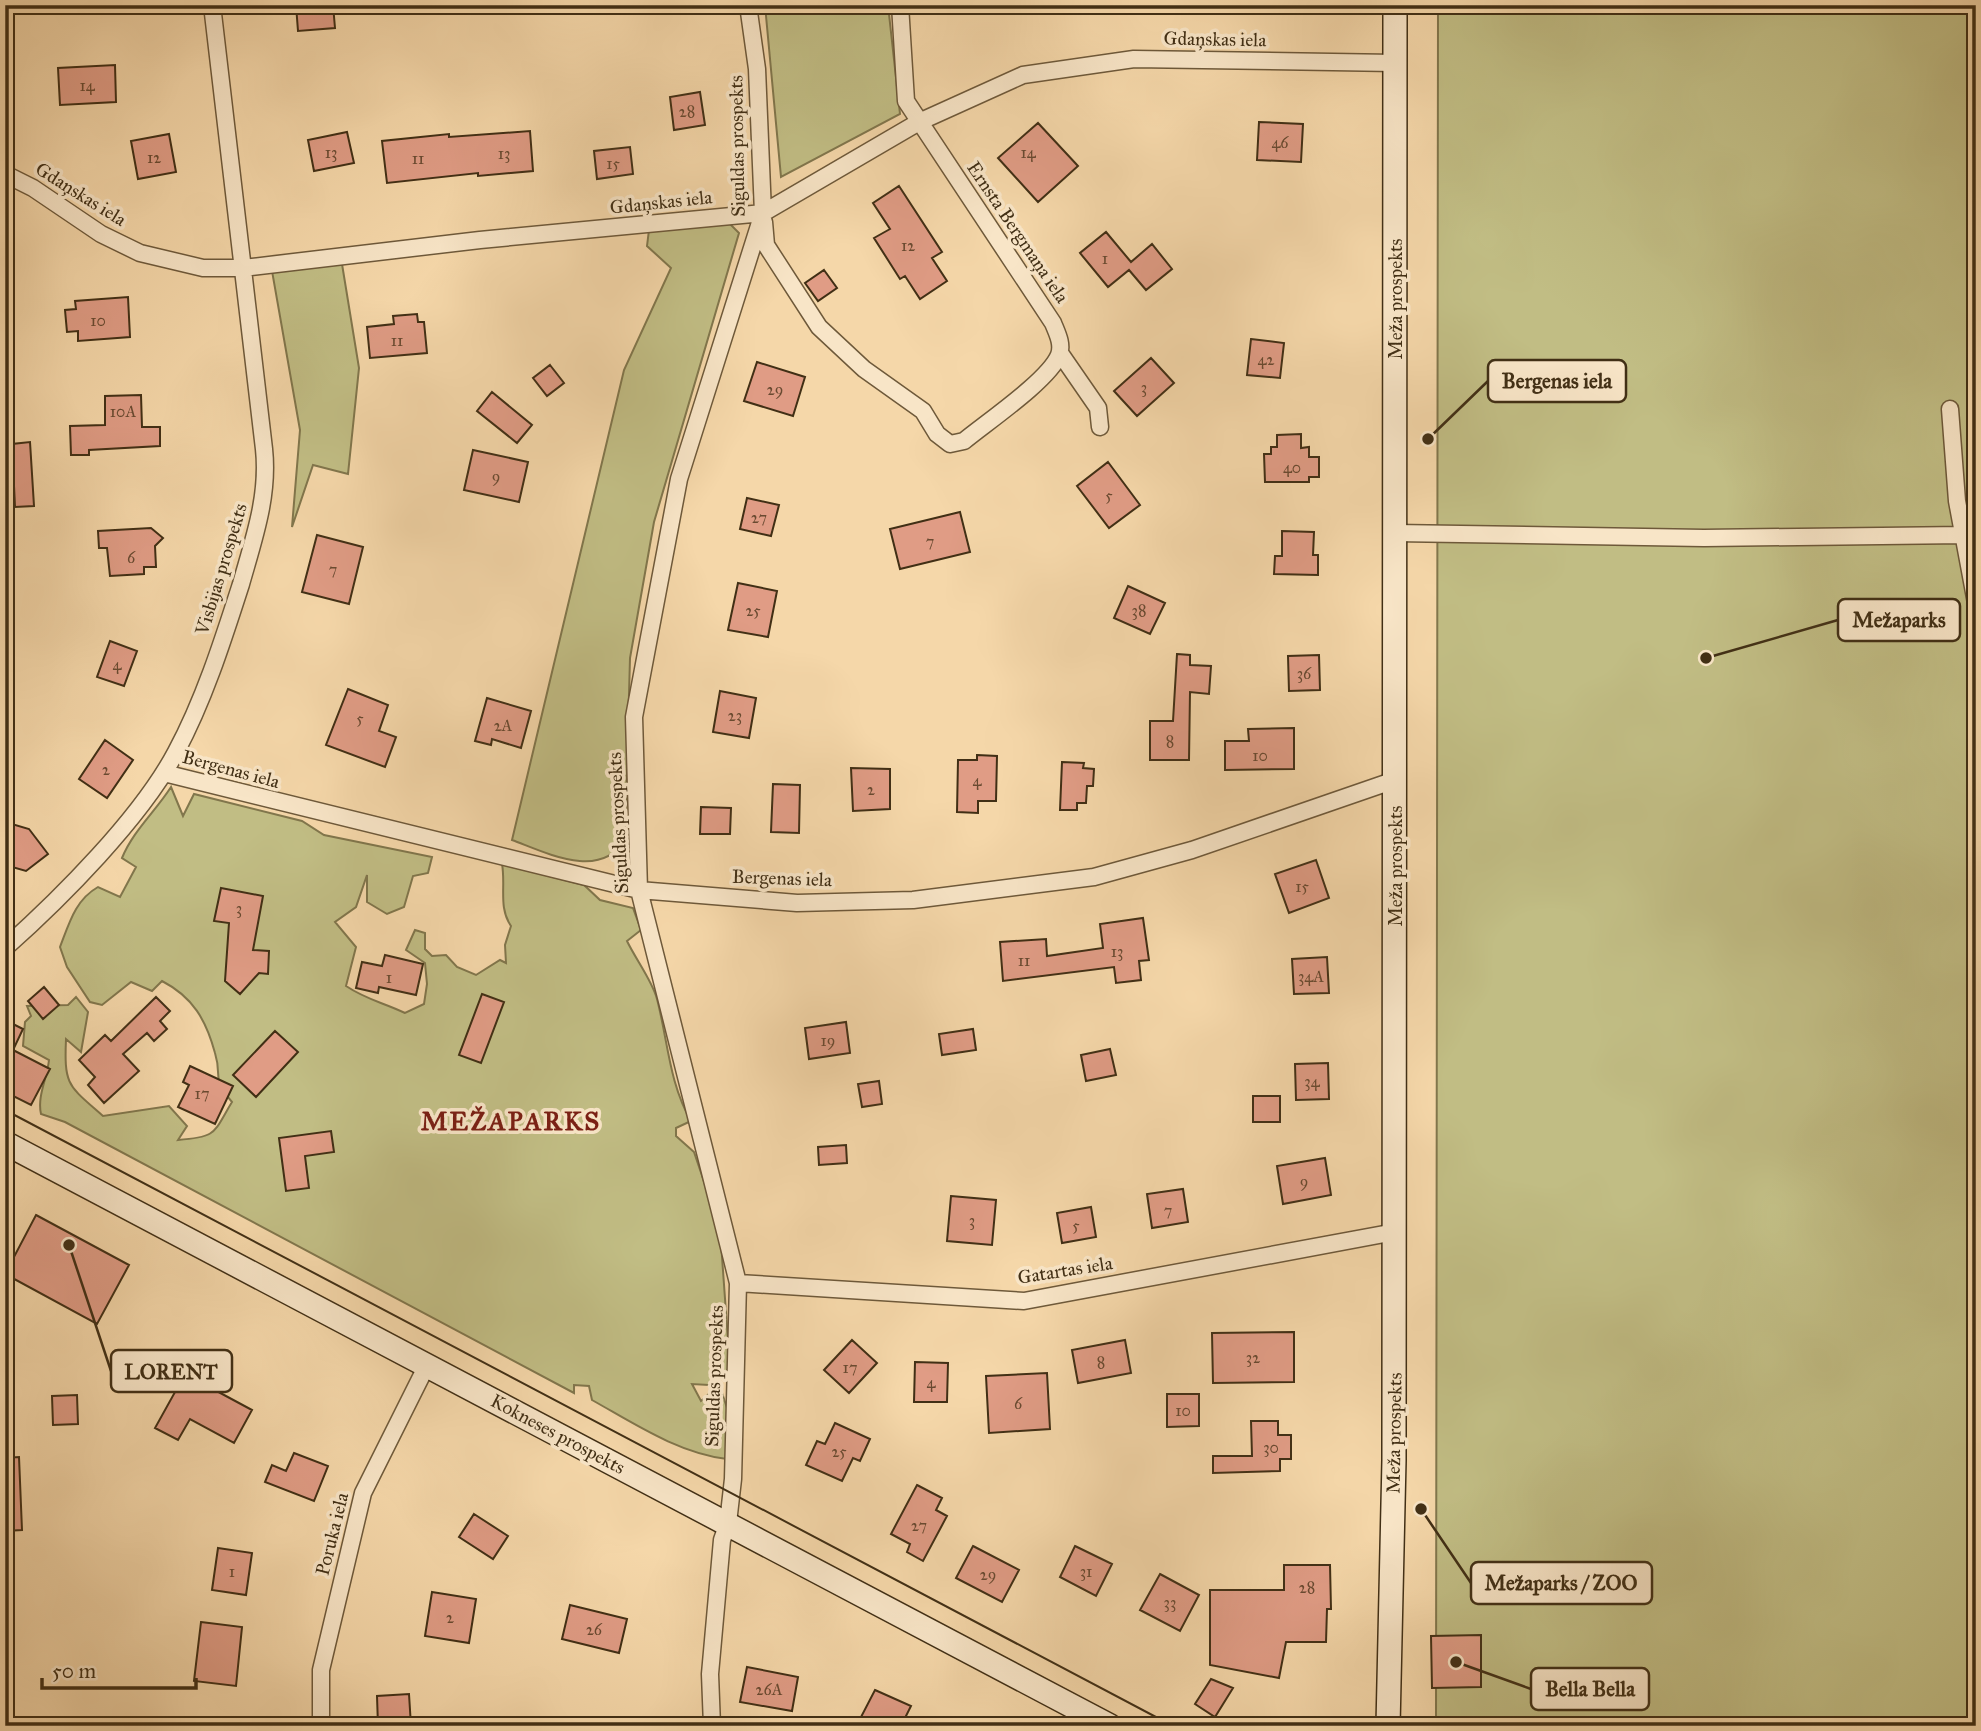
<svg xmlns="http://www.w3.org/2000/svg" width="1981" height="1731" font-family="'IM FELL Great Primer',serif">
<rect width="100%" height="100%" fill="#f5d7a9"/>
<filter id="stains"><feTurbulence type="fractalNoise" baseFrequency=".00286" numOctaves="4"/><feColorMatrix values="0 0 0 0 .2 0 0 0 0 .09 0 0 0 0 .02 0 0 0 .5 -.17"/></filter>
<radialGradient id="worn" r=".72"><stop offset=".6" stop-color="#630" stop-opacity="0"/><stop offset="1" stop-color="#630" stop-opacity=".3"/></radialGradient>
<path fill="#c1bd84" stroke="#81764c" stroke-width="2" d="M765 5H888L900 114 781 177Z
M1438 5H1976V1726H1436Z
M729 223 739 233 654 522 630 658 625 839C601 881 547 853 512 840L624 370 671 268 647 246 649 230Z
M342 264 359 368 348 474 313 465 292 527 300 430 272 271Z
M171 787 183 816 194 794 302 821 324 835 432 857 428 873 413 876 404 907 387 914 367 902V875L356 907 335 922 356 947 346 986C367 1000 382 1002 405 1013L424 1004 427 984 425 963 406 950 415 930 425 933V949L432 956 446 955 457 967 476 975 500 960 506 963 505 945 511 926C498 907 506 886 502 864L584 885 600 900 633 908 641 930 627 941C635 958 653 982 657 999 668 1041 669 1083 691 1121L676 1128V1136L694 1152 720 1229 730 1368 709 1385 692 1384 701 1401 712 1391 722 1393 727 1408V1459C678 1453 635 1424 592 1400L589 1386 574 1385V1393L65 1122 41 1114C37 1096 47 1079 49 1060L23 1046 25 1022 31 1016 27 1006 68 1005 76 997 88 1012 81 1052 66 1039C64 1086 68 1085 103 1116L169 1106 187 1126 178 1140C218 1137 213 1133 232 1102 210 1076 223 1079 215 1053 206 1020 193 997 162 981L152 991 131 982 102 1005 90 1002 67 967 60 947C69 924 75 900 98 887L120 897 136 867 122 858C133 831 155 812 171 787Z"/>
<path fill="#e09c85" stroke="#412f15" stroke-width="2" d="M296 5H333L335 28 298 31Z
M115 65 116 102 60 105 58 68Z
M700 92 705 125 674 130 670 97Z
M1259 122 1303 124 1301 162 1257 160Z
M1038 123 1078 166 1038 202 998 158Z
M530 131 533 171 478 176V173L387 183 382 141 449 134V137Z
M347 132 354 163 314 171 308 140Z
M169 134 176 172 138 179 131 141Z
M630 147 633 174 597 179 594 151Z
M899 186 942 252 932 258 947 281 920 299 905 276 900 279 874 238 890 229 873 203Z
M1106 232 1131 262 1152 244 1172 269 1146 290 1129 270 1108 287 1080 253Z
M824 270 837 288 818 301 805 283Z
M128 297 130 337 78 341V331L67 332 65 310 76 309 75 301Z
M417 314 418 322H424L427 353 370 358 367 327 394 324 393 316Z
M1251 339 1284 343 1280 378 1247 375Z
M1151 358 1174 383 1137 416 1114 391Z
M757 362 805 377 793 416 744 401Z
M550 365 564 383 547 396 533 378Z
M492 392 532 425 517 443 477 411Z
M141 395 142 427H160V446L89 450V455H71L70 426 105 425V396Z
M1301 434V448L1309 447V457H1319V477H1309V482H1265L1264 454H1271V447H1277V435Z
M30 442 34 506 15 507 12 444Z
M473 450 528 462 519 502 464 490Z
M1108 462 1140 505 1109 528 1077 486Z
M747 498 779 505 771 536 740 529Z
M960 512 970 552 900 569 890 529Z
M151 528 163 538 155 546 156 567H144V574L110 576 107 548H99L98 531Z
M1282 531 1314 532 1313 555H1318V575L1274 574 1275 556H1282Z
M317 535 363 547 349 604 302 592Z
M738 583 777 591 768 637 728 630Z
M1128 586 1165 603 1150 634 1114 618Z
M110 641 137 651 124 686 97 677Z
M1177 654 1190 655V665L1211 666 1209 694 1190 692 1189 760H1150V721H1173Z
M1319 655 1320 690 1289 691 1288 656Z
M348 689 388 705 379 731 396 737 385 767 326 745Z
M720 691 756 698 749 738 713 732Z
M487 698 531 711 521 748 492 739 491 745 475 741Z
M1294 728V769L1225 770V741H1249L1248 729Z
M105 740 133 760 107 798 79 779Z
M977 755 997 756 996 801H978V813L957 812 958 760H977Z
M1062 762 1084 763 1083 768 1094 769 1093 786H1087L1086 803H1077V810H1060Z
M851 768 890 769V809L853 811Z
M773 784 800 785 799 833 771 832Z
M701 807 731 808 730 834H700Z
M5 822 29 829 48 854 26 871 5 865Z
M1316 860 1329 898 1289 913 1275 874Z
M221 888 263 896 253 950 269 951 268 974 259 973 240 994 225 981 229 923 214 921Z
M1143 918 1149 960 1139 961 1141 980 1116 983 1114 967 1003 981 1000 942 1046 939 1047 956 1103 948 1100 924Z
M385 955 423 964 416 995 379 987 378 993 356 988 362 962 382 966Z
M1327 957 1329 993 1294 994 1292 959Z
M44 987 59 1005 43 1019 28 1001Z
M482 994 504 1002 481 1063 459 1055Z
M156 997 170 1011 160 1021 167 1029 154 1041 147 1033 123 1054 139 1071 104 1103 88 1085 95 1077 79 1060 105 1035 111 1041Z
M5 1020 23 1029 13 1050 50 1069 31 1105 5 1092Z
M846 1022 850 1053 809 1059 805 1028Z
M973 1029 976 1050 942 1055 939 1034Z
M275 1031 298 1052 256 1097 233 1075Z
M1110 1049 1116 1075 1086 1081 1081 1055Z
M1328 1063 1329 1099 1296 1100 1295 1064Z
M190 1066 233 1086 215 1124 178 1107 189 1085 183 1082Z
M879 1081 882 1104 862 1107 858 1084Z
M1253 1096H1280V1122H1253Z
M331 1131 334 1152 305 1156 309 1188 286 1191 279 1138Z
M846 1145 847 1163 819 1165 818 1147Z
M1325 1158 1331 1195 1283 1204 1277 1166Z
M1183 1189 1188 1222 1152 1228 1147 1194Z
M951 1196 996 1200 992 1245 947 1241Z
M1091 1207 1096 1237 1062 1243 1057 1213Z
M36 1215 129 1265 97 1324 5 1274Z
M1294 1332V1382L1213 1383 1212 1333Z
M852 1340 877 1363 849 1393 824 1370Z
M1125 1340 1131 1373 1078 1383 1072 1350Z
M915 1362 948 1363 947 1402H914Z
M1047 1373 1050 1429 989 1433 986 1376Z
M185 1374 252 1410 234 1443 190 1419 178 1440 155 1428Z
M1167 1394H1199V1426L1167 1427Z
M77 1395 78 1424 53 1425 52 1396Z
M1251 1421H1278V1435H1291V1459H1280V1471L1213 1473V1456H1252Z
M835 1423 870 1439 860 1461 853 1458 842 1481 806 1465 817 1441 825 1444Z
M294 1453 328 1466 314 1501 265 1482 272 1465 286 1471Z
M19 1457 22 1530 5 1531V1458Z
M917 1485 942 1498 936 1510 947 1516 923 1561 907 1552 910 1544 891 1534Z
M474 1514 508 1536 493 1559 459 1537Z
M973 1546 1019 1570 1002 1602 956 1578Z
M1075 1546 1112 1564 1096 1596 1060 1577Z
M218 1548 252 1553 246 1595 212 1590Z
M1284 1565H1330L1331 1609H1327L1326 1642H1286L1279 1678 1210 1665V1590H1284Z
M1160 1574 1199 1595 1180 1631 1140 1610Z
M432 1592 476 1599 469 1643 425 1636Z
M570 1605 627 1619 619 1653 562 1639Z
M201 1622 242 1627 236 1686 194 1681Z
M1481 1635V1687L1432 1688 1431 1636Z
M747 1667 798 1677 792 1711 740 1702Z
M1211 1679 1233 1688 1215 1717 1195 1704Z
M875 1690 911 1706 901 1726H878L861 1717Z
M409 1694 411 1726H378L377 1696Z"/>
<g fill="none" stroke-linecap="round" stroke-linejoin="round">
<defs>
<path id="street" d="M5 174 33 188 101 234 140 253 203 268H243L480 240 763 213 919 122 1023 75 1134 59 1395 63
M764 222 766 245 819 327 864 369 923 411 937 434 950 444 964 441C987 422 1049 380 1059 355 1063 344 1057 333 1053 323L906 101 900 5
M1060 353 1098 408 1100 427
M1950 409 1957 501 1976 603
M1395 533 1704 538 1964 535
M164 773 639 890 797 903 913 900 1094 877 1192 850 1395 780
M5 948C61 898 141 818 176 752 204 700 223 640 241 584 254 538 269 496 264 449L212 5
M738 1283 1024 1301 1395 1232
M321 1726V1670L363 1493 427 1365
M712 1726 710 1674 722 1540 728 1523 733 1479 738 1283 639 890 634 717 679 479 763 213 757 69 748 5"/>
<path id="secondary" d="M5 1143 1110 1726
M1388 1726 1394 1460 1395 5"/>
</defs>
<use href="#street" stroke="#6e593a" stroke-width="19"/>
<use href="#secondary" stroke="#412f15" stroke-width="26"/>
<use href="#street" stroke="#f8e5c7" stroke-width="16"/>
<use href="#secondary" stroke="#f8e5c7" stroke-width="23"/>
<path stroke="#412f15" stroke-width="2" d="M5 1110 1173 1726"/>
</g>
<g text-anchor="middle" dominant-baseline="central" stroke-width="7" stroke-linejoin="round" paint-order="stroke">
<g font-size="16" fill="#694a31">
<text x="87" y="85">14</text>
<text x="687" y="111">28</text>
<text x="1280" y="142">46</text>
<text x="331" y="152">13</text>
<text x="1028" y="152">14</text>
<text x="504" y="153">13</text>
<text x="154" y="157">12</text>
<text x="418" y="158">11</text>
<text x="613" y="163">15</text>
<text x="908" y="245">12</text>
<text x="1105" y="258">1</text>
<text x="98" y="320">10</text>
<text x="397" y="340">11</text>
<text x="1266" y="359">42</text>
<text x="1144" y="387">3</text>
<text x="775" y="389">29</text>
<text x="123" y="411">10A</text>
<text x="1292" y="467">40</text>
<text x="496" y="476">9</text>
<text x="1109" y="495">5</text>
<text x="759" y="517">27</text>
<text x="930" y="541">7</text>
<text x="131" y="557">6</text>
<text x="333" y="569">7</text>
<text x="753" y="610">25</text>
<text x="1139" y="610">38</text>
<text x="117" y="664">4</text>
<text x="1304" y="673">36</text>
<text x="735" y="715">23</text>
<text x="360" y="718">5</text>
<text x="503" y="725">2A</text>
<text x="1170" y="741">8</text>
<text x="1260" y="755">10</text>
<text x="106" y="769">2</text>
<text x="977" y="780">4</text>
<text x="871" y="789">2</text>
<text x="1302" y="886">15</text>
<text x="239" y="908">3</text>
<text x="1117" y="951">13</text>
<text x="1024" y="960">11</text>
<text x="1311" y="976">34A</text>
<text x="389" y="977">1</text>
<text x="828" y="1040">19</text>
<text x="1312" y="1081">34</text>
<text x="202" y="1093">17</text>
<text x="1304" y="1181">9</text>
<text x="1168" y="1210">7</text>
<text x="972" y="1220">3</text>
<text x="1076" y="1225">5</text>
<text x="1253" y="1357">32</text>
<text x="1101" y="1362">8</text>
<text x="850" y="1367">17</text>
<text x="931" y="1382">4</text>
<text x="1018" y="1403">6</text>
<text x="1183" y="1410">10</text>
<text x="1271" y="1447">30</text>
<text x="839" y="1451">25</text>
<text x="919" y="1525">27</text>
<text x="232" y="1571">1</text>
<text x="1086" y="1571">31</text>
<text x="988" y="1574">29</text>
<text x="1307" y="1587">28</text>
<text x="1170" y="1602">33</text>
<text x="450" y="1617">2</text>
<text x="594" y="1629">26</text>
<text x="769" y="1689">26A</text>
</g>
<g font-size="19" fill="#412f15" stroke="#f8e5c7">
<text transform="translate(1215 39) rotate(1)">Gdaņskas iela</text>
<text transform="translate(737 146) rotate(-91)">Siguldas prospekts</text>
<text transform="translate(81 194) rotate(32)">Gdaņskas iela</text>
<text transform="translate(661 202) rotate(-6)">Gdaņskas iela</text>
<text transform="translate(1018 232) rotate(56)">Ernsta Bergmaņa iela</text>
<text transform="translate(1395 299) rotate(-90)">Meža prospekts</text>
<text transform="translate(221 569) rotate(-73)">Visbijas prospekts</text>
<text transform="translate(231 769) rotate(15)">Bergenas iela</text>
<text transform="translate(618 823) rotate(-93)">Siguldas prospekts</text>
<text transform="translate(1395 866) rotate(-90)">Meža prospekts</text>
<text transform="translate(782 878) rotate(2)">Bergenas iela</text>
<text transform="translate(1065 1270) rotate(-9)">Gatartas iela</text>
<text transform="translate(714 1376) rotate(-88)">Siguldas prospekts</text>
<text transform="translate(1394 1433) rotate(-89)">Meža prospekts</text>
<text transform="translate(558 1434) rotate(28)">Kokneses prospekts</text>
<text transform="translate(332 1534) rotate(-76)">Poruka iela</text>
</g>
<g font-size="26" font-weight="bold" letter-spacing="2" fill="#7a1f14" stroke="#f8e5c7">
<text x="511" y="1121">MEŽAPARKS</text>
</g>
</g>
<path fill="none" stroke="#412f15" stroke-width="2.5" d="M1428 439L1488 381M1706 658L1838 620M69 1245L111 1371M1421 1509L1471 1583M1456 1662L1531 1689"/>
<g fill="#412f15" stroke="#f8e5c7" stroke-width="2.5">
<circle cx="1428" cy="439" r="7"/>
<circle cx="1706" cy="658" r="7"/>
<circle cx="69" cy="1245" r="7"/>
<circle cx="1421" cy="1509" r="7"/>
<circle cx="1456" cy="1662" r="7"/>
</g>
<g fill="#f8e5c7" stroke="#412f15" stroke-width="2.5">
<rect x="1488" y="360" width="138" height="42" rx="7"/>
<rect x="1838" y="599" width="122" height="42" rx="7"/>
<rect x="111" y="1350" width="121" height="42" rx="7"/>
<rect x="1471" y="1562" width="181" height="42" rx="7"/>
<rect x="1531" y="1668" width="118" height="42" rx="7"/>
</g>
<g font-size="21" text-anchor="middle" font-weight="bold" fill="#412f15">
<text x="1557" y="388">Bergenas iela</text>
<text x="1899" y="627">Mežaparks</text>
<text x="171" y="1379">LORENT</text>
<text x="1561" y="1590">Mežaparks / ZOO</text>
<text x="1590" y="1696">Bella Bella</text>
</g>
<rect width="1981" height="1731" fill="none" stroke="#f5d7a9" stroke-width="28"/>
<rect x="7" y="7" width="1967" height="1717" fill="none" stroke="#412f15" stroke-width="3.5"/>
<rect x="14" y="14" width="1953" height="1703" fill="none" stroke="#412f15" stroke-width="2"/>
<path d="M42 1678v10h154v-10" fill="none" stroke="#412f15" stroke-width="3.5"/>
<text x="52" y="1678" font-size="21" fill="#412f15" stroke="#f8e5c7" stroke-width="5" paint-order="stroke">50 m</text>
<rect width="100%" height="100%" filter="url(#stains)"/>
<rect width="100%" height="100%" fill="url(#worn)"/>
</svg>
